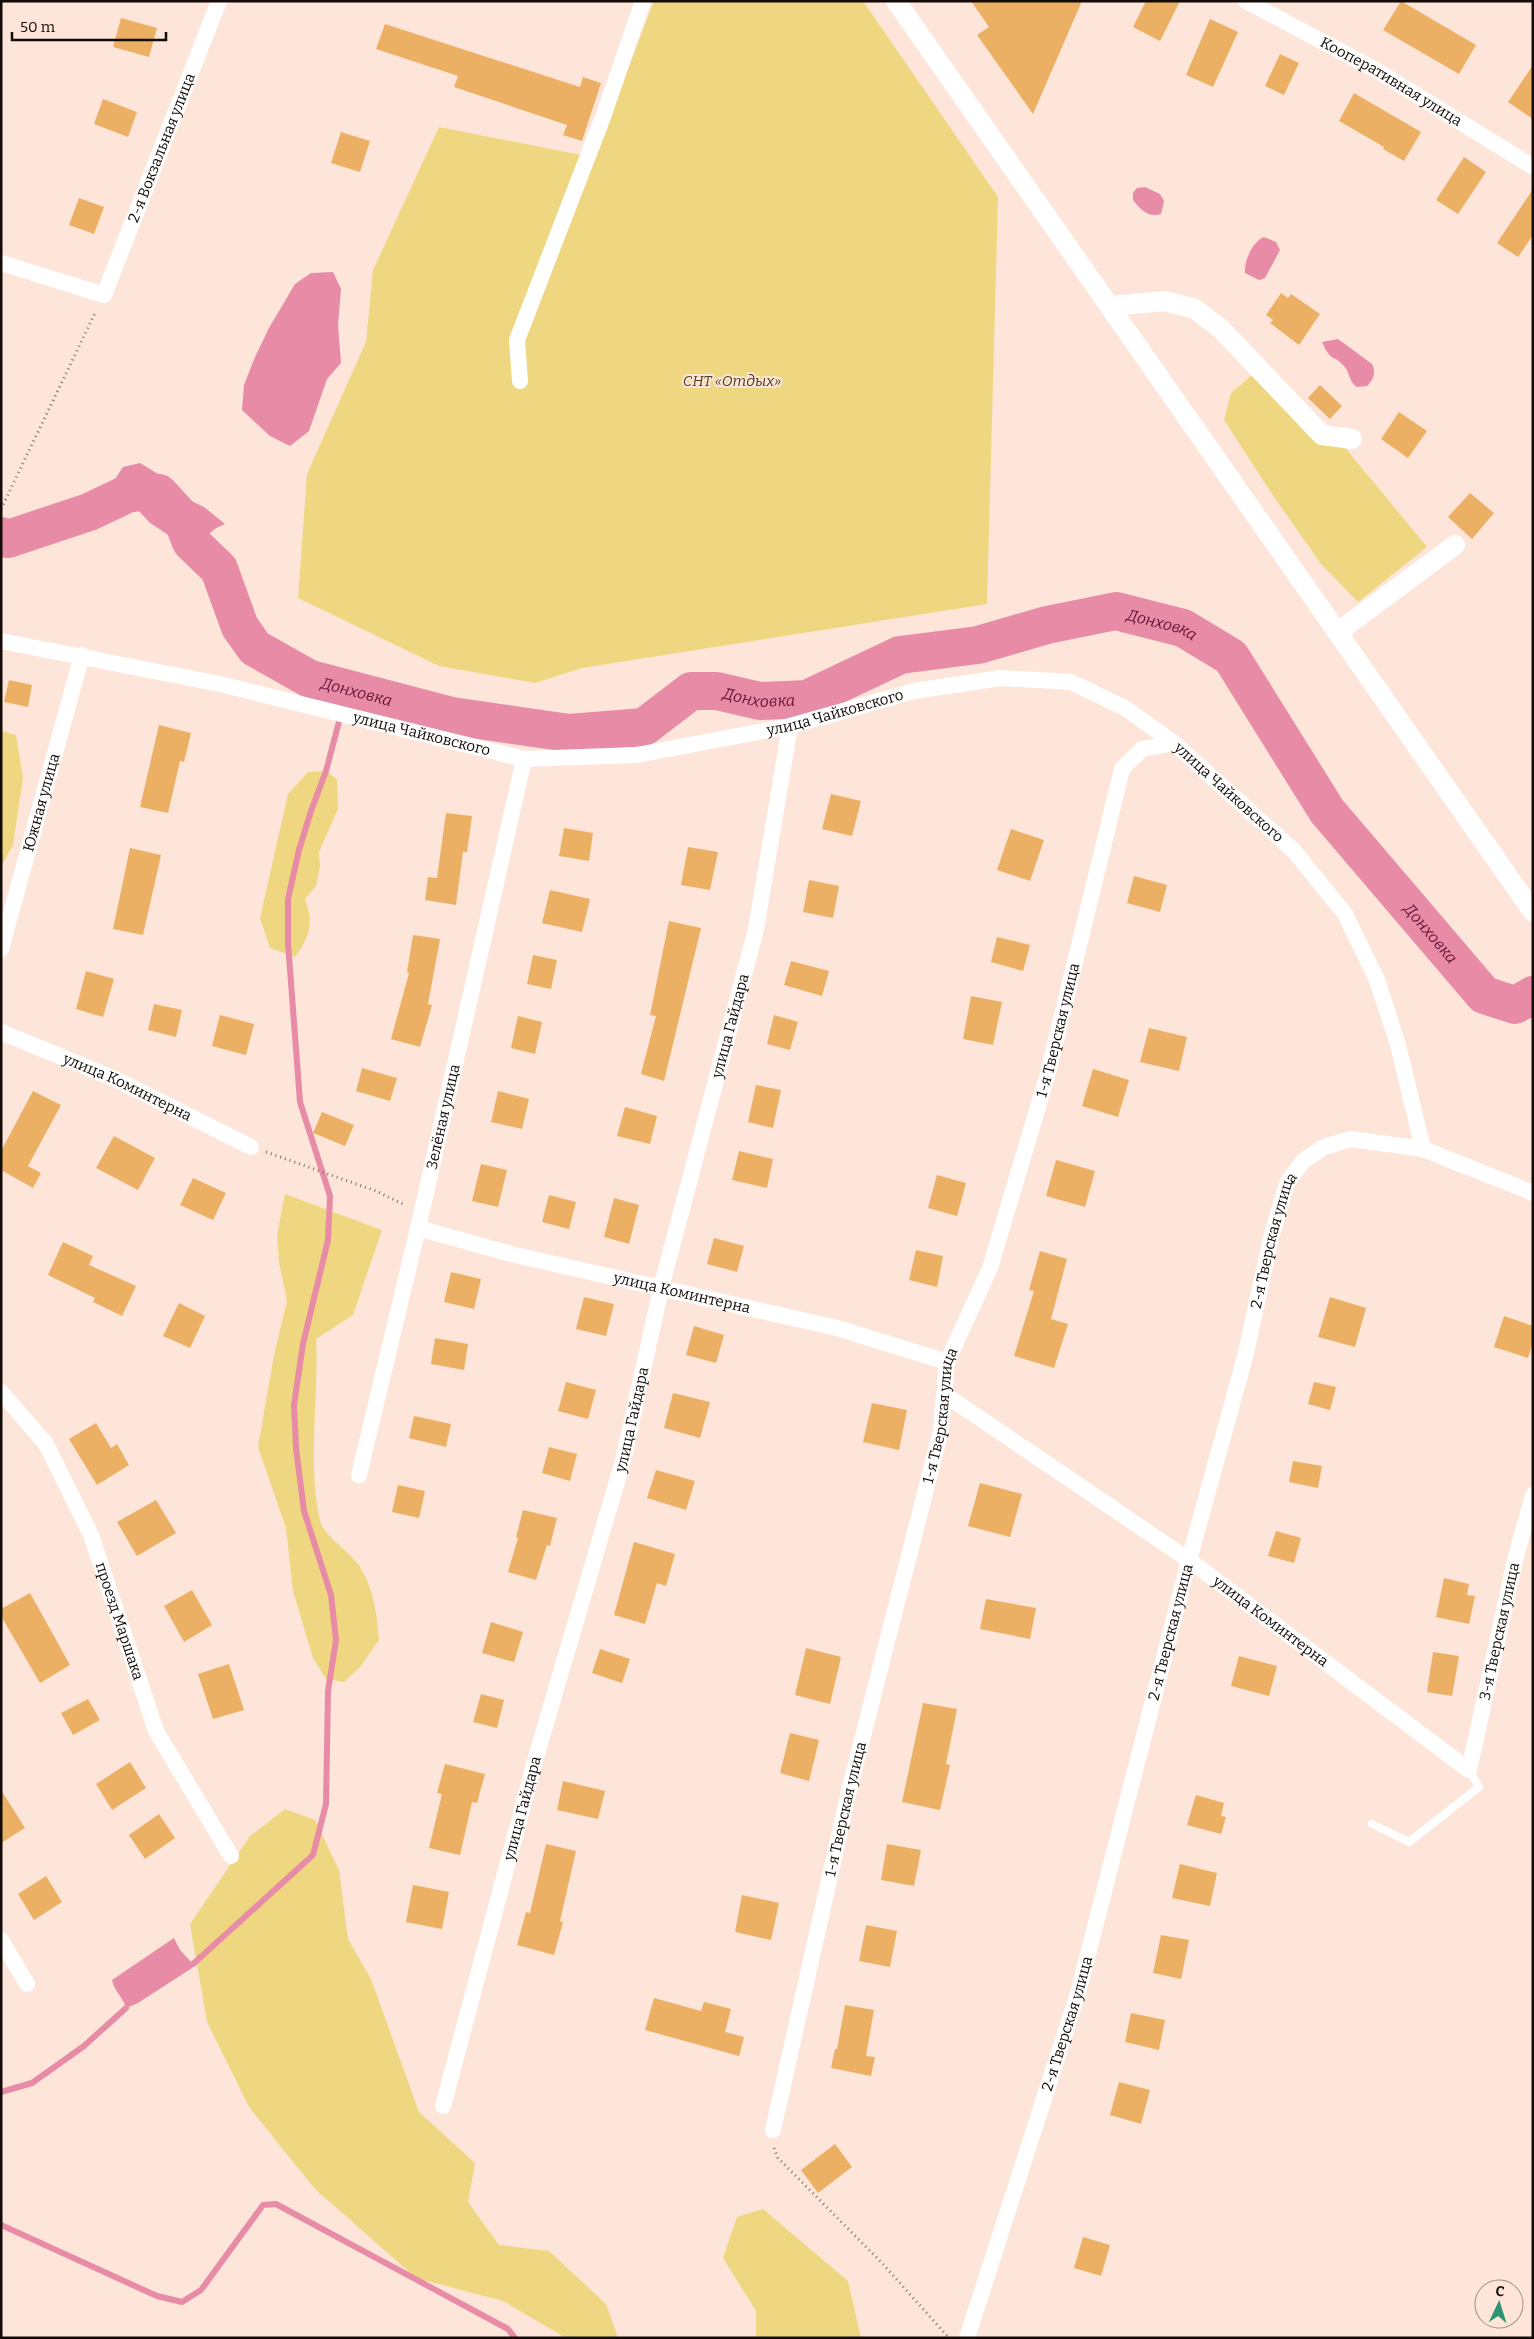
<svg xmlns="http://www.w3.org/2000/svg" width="1534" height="2339" font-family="Bitter,serif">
<rect width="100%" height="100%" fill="#fee5d9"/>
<path fill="#eed780" d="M654 1H863L998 197 987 604 582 668 535 683 439 666 298 598 307 474 366 342 373 270 439 127 596 158 613 108Z
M1253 374 1347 450 1427 547 1358 602 1321 564 1272 494 1224 420 1231 393Z
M2 731 16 735 23 778 13 845 1 867Z
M326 771 337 779 338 809 319 852 320 866 316 886 305 899C314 924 310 936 295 957L270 948 260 918 288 794 308 772Z
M285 1194 382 1230 353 1315 316 1339C319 1399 307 1461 320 1521 323 1535 355 1556 362 1570 374 1592 377 1616 379 1640L360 1667 344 1682 326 1679 313 1658 293 1591 286 1528 258 1447 274 1355 287 1301 279 1262 277 1235Z
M285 1809 315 1820 339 1870 348 1939 371 1979 419 2112 475 2163 468 2202 499 2245 549 2251 606 2304 618 2338H566L503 2301 416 2278 315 2189 249 2107 207 2022 190 1924 250 1836Z
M763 2209 848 2281 861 2338H756V2311L723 2258 737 2217Z"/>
<path fill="#e78ba7" d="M1145 187 1160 194 1164 201 1161 214C1148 218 1140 209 1133 200V193L1137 188Z
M1264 237 1276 242 1280 250 1265 278 1259 280 1245 273C1244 261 1252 242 1264 237Z
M333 272 341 289 338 325 341 363 327 379 309 431 290 446 270 436 242 410 244 385 255 357 269 328 295 284 311 273Z
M1338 339 1372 364C1376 373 1374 379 1367 386L1357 387C1348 381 1351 374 1344 366 1334 354 1331 363 1322 342Z
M140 463 158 474 167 485 181 496 204 507 225 524C206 532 207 536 205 556L193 555 173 538 150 523 139 511 129 507 108 508 103 506 109 488 123 467Z
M174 1938 180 1950 193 1964 192 1968 138 2003 126 2008C123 1997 114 1991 112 1980Z"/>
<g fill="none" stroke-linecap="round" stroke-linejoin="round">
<path stroke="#e78ba7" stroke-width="6" d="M193 1964 313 1855 326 1804 328 1691 336 1640 331 1595 304 1511 296 1448 294 1405 303 1344 328 1240 330 1196 300 1102 288 943V899L299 850 311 811 326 771 341 714 339 698 310 679
M1 2092 32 2083 84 2046 126 2008
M1 2225 157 2296 182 2302 201 2290 263 2205 276 2204 508 2329 515 2338"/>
<path stroke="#e78ba7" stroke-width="38" id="s1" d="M1 536 8 539 89 512 127 494 144 491 159 493 181 517 191 542 219 569 240 627 255 648 310 679 451 716 569 733 644 727 691 691H717L760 701 807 699 900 655 978 645 1047 625 1116 611 1183 628 1231 657 1327 811 1484 995 1515 1005 1533 995"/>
</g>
<path fill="#ecb065" d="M971 1H1082L1033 114 977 35 989 27Z
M1146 1H1180L1160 41 1133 27Z
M1401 1 1476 45 1459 74 1383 30Z
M121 18 157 28 149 57 113 47Z
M1210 19 1238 32 1213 87 1186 75Z
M385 24 580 87 583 77 601 83 582 141 563 135 567 125 454 87 458 76 376 49Z
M1280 54 1299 63 1284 95 1265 86Z
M1533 65V119L1508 102Z
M1354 93 1421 132 1404 161 1383 149 1384 147 1339 121Z
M103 99 137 112 128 137 94 124Z
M341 132 370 141 360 172 331 163Z
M1464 157 1486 172 1458 214 1436 200Z
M1533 189V235L1518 257 1497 243Z
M79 198 104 207 94 234 69 225Z
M1281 293 1288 298 1291 294 1320 314 1299 345 1270 323 1273 320 1266 315Z
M1320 385 1342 406 1330 419 1308 398Z
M1399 412 1427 431 1408 458 1381 439Z
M1470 493 1494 513 1472 539 1448 517Z
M9 680 32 685 28 707 4 702Z
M159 725 191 733 184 762 180 761 168 813 140 807Z
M831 794 861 801 852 836 822 829Z
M446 813 472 816 467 852H463L456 905 425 900 428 877 437 878Z
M564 828 593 833 589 861 559 856Z
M1011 829 1044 840 1030 881 997 870Z
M688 847 718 852 710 890 681 885Z
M130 848 161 855 143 935 113 929Z
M1134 876 1167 885 1160 912 1127 903Z
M809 880 839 886 833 918 803 912Z
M550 890 590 899 582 932 542 923Z
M669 921 701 928 664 1081 641 1074 656 1016 650 1015Z
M413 935 440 939 428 1004 432 1005 420 1047 391 1039 409 973 407 972Z
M997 937 1030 945 1023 971 991 962Z
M533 955 557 960 551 989 527 984Z
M791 961 829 971 822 996 784 985Z
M86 971 114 979 103 1017 76 1009Z
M971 996 1002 1002 993 1045 963 1039Z
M154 1004 182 1010 176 1037 148 1030Z
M220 1015 254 1024 246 1055 212 1046Z
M774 1015 798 1022 790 1050 767 1044Z
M518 1016 542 1022 535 1054 511 1048Z
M1149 1028 1187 1037 1179 1071 1140 1062Z
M362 1068 397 1078 390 1101 356 1091Z
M1093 1069 1129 1080 1118 1117 1082 1106Z
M756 1085 781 1090 773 1128 748 1122Z
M33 1091 61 1105 28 1166 41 1173 33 1188 1 1170V1151Z
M498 1091 529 1099 522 1129 491 1122Z
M625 1107 657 1116 650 1144 617 1136Z
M322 1112 354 1125 345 1146 313 1133Z
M114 1136 155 1158 138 1190 96 1168Z
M739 1151 773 1159 767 1188 732 1180Z
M1056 1160 1095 1171 1085 1207 1046 1196Z
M481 1164 507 1170 498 1207 472 1201Z
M937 1175 966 1183 957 1216 928 1208Z
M193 1178 226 1193 213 1220 180 1205Z
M549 1195 576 1202 569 1229 542 1222Z
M614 1198 639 1205 629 1244 604 1237Z
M714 1238 744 1246 737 1272 707 1264Z
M63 1242 93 1256 89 1265 136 1286 122 1316 93 1302 95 1298 48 1275Z
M916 1250 943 1256 937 1287 909 1280Z
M1040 1251 1067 1259 1051 1319 1068 1324 1054 1368 1014 1356 1034 1291 1029 1290Z
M451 1272 481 1279 474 1309 444 1302Z
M584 1297 614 1304 606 1336 576 1329Z
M1330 1297 1366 1308 1355 1347 1318 1337Z
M179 1303 205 1316 190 1348 163 1336Z
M1504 1316 1533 1326V1342L1528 1358 1494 1347Z
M694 1326 724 1335 716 1363 686 1355Z
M435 1338 468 1344 464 1370 431 1364Z
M566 1382 596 1390 588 1419 558 1411Z
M1314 1382 1336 1387 1330 1410 1308 1404Z
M673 1393 710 1402 700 1438 664 1428Z
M872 1403 907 1410 899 1450 863 1442Z
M414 1416 451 1424 446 1447 409 1438Z
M96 1423 111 1448 117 1444 129 1465 97 1485 69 1439Z
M549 1447 577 1454 570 1481 542 1473Z
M1293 1461 1322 1466 1318 1488 1289 1482Z
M656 1470 695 1481 686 1510 647 1498Z
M980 1483 1022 1494 1010 1537 968 1526Z
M398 1485 425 1491 419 1518 392 1512Z
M156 1500 176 1533 137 1556 117 1522Z
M523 1510 557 1518 550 1546 547 1545 536 1580 508 1572 518 1538 516 1537Z
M1276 1531 1301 1538 1294 1563 1268 1556Z
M634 1542 675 1554 666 1586 657 1583 645 1624 614 1615Z
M1444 1578 1469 1584 1467 1595 1475 1596 1469 1624 1436 1617Z
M192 1590 212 1625 184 1642 164 1606Z
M30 1593 70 1665 40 1683 1 1616V1609Z
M986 1599 1036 1608 1030 1639 980 1629Z
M491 1622 523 1632 514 1662 482 1653Z
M806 1648 841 1657 830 1704 795 1695Z
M600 1649 630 1659 622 1683 592 1673Z
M1433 1652 1459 1656 1452 1696 1427 1692Z
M1239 1656 1277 1666 1269 1696 1231 1686Z
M229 1664 244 1710 213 1719 198 1674Z
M481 1694 504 1700 497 1728 473 1722Z
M88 1699 100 1720 73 1735 61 1713Z
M923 1703 957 1709 946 1764 950 1765 940 1810 902 1802Z
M790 1733 819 1740 809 1781 780 1773Z
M130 1762 146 1788 112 1810 96 1784Z
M445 1764 485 1774 477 1803 472 1802 460 1855 429 1848 442 1794 437 1793Z
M563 1781 605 1791 598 1819 557 1810Z
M1 1790 25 1828 1 1843Z
M1196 1795 1224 1803 1221 1816 1226 1817 1221 1834 1187 1825Z
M159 1814 175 1838 145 1859 129 1835Z
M546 1844 576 1851 560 1921 563 1922 554 1955 517 1945 526 1912 530 1913Z
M887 1844 921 1850 914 1886 881 1880Z
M1180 1864 1217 1873 1210 1906 1172 1898Z
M46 1876 62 1902 34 1920 18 1894Z
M413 1885 449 1892 442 1929 406 1922Z
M742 1895 779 1903 771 1940 735 1932Z
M866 1925 897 1931 890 1967 859 1961Z
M1161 1935 1189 1940 1181 1979 1153 1973Z
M654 1998 701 2011 704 2002 731 2009 725 2032 744 2037 739 2056 645 2030Z
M845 2005 874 2010 866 2056 875 2057 871 2076 831 2068 835 2049H837Z
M1131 2013 1165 2020 1159 2050 1125 2042Z
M1119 2082 1150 2090 1141 2124 1110 2115Z
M835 2144 852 2167 818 2193 801 2170Z
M1083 2237 1110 2245 1101 2276 1074 2268Z"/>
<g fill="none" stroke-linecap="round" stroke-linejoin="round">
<path stroke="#81726a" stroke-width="3" stroke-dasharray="1 4" stroke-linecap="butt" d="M1 509 96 311
M266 1152 376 1191 405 1205
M774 2148 778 2158 881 2262 949 2338"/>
<path stroke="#fff" stroke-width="8" d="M1372 1824 1409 1842 1479 1787 1469 1770"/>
<g stroke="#fff" stroke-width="16">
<path id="s2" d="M1246 1 1376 70 1533 167"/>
<path id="s3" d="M1 263 104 295 219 1"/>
<path d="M520 381 517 340 603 117 643 1"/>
<path id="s4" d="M1 641 220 684 524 759 637 755 790 726 914 691 1001 678 1071 682 1125 708 1174 743 1293 850 1345 914 1377 980 1398 1045 1423 1149"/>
<path id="s5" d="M1 949 82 655"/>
<path id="s6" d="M1 1032 115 1079 251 1147"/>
<path id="s7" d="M418 1228 511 1254 837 1328 947 1362"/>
<path id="s8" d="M1 1392 46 1444 91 1535 156 1731 231 1856"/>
<path id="s9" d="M944 1394 1189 1560 1469 1770 1515 1560 1533 1495"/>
<path id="s10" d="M359 1475 418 1228 524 759"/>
<path d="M1 1940 27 1984"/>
<path id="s11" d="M443 2106 536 1757 623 1461 661 1288 756 929 790 726"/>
<path id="s12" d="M773 2130 849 1791 941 1430 947 1362 990 1268 1048 1073 1122 769 1142 749 1174 743"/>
<path id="s13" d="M967 2338 1078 1993 1189 1560 1245 1357 1271 1238 1287 1183 1303 1161 1324 1147 1351 1139 1423 1149 1533 1193"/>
</g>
<path stroke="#fff" stroke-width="20" d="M896 1 1533 912
M1110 306 1165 301 1195 309 1221 329 1322 435 1352 439
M1338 632 1455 545"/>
</g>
<g text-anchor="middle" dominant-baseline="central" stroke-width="4" stroke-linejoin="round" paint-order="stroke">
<g font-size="15" fill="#120b07" stroke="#fee5d9">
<text stroke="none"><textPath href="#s2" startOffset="166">Кооперативная улица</textPath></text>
<text stroke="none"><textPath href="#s3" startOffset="266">2-я Вокзальная улица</textPath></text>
<text stroke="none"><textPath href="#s4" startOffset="852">улица Чайковского</textPath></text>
<text stroke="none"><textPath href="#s4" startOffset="431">улица Чайковского</textPath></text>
<text stroke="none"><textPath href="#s4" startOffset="1286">улица Чайковского</textPath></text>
<text stroke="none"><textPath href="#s5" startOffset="152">Южная улица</textPath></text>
<text stroke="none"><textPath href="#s11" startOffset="1118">улица Гайдара</textPath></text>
<text stroke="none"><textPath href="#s12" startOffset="1139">1-я Тверская улица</textPath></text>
<text stroke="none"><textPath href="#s6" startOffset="138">улица Коминтерна</textPath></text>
<text stroke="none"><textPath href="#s10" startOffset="368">Зелёная улица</textPath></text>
<text stroke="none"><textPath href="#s13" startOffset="1140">2-я Тверская улица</textPath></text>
<text stroke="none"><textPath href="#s7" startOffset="272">улица Коминтерна</textPath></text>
<text stroke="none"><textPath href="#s12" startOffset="734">1-я Тверская улица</textPath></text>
<text stroke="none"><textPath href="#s11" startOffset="712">улица Гайдара</textPath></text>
<text stroke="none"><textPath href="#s8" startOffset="261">проезд Маршака</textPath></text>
<text stroke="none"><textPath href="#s9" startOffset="398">улица Коминтерна</textPath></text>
<text stroke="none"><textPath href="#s13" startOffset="735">2-я Тверская улица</textPath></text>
<text stroke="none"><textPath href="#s9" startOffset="788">3-я Тверская улица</textPath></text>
<text stroke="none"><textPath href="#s11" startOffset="308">улица Гайдара</textPath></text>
<text stroke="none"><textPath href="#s12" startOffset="329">1-я Тверская улица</textPath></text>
<text stroke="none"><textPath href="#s13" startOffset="330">2-я Тверская улица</textPath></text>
</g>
<g font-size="15" font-style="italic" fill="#4c421b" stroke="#fee5d9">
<text x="732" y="381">СНТ «Отдых»</text>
</g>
<g font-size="16" font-style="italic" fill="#651436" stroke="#fee5d9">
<text stroke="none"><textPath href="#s1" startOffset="1305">Донховка</textPath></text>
<text stroke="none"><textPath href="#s1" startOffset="465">Донховка</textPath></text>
<text stroke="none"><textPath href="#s1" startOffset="885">Донховка</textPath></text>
<text stroke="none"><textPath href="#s1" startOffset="1724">Донховка</textPath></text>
</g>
</g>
<rect width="1534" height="2339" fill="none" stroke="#120b07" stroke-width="5"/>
<g transform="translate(1499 2304) rotate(4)"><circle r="24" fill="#fee5d9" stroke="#a08e85"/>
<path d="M0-4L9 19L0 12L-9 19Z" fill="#2d9471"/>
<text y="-8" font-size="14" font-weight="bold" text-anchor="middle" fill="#120b07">С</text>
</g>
<path d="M12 32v8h154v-8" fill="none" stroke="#120b07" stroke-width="2.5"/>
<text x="20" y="32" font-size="15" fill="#120b07" stroke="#fee5d9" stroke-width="4" paint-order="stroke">50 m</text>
</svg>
